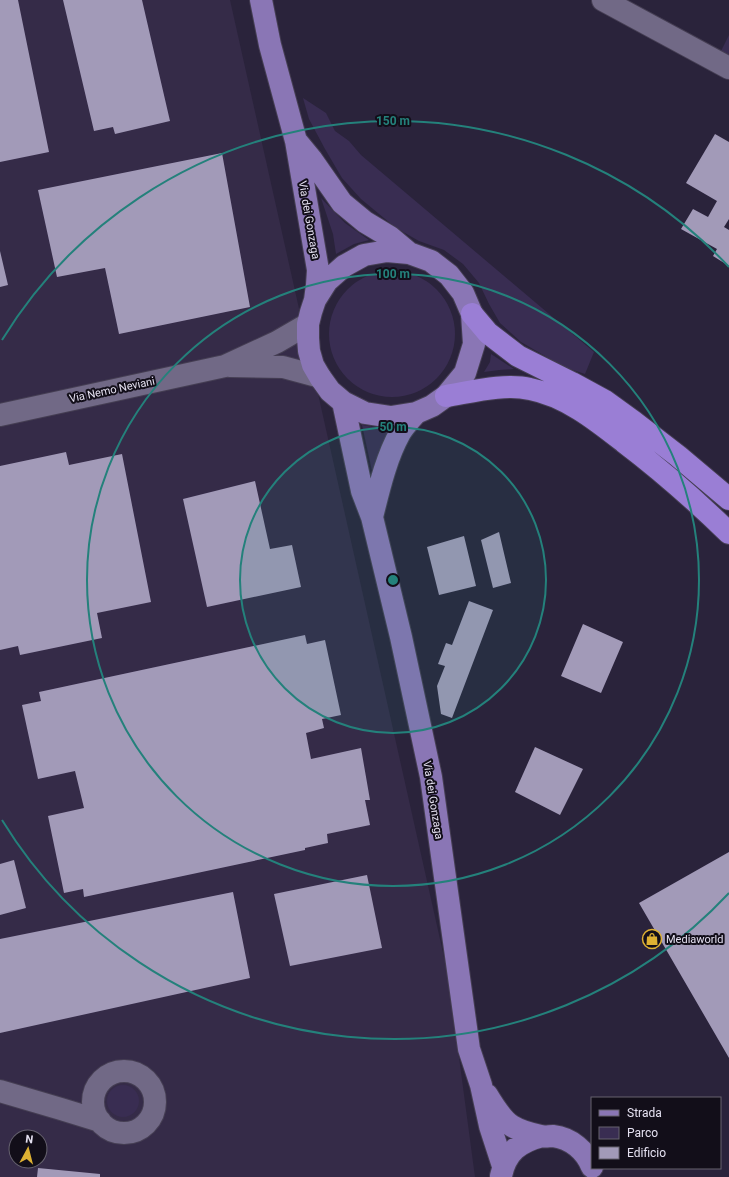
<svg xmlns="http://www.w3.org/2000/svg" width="729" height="1177" font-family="Roboto,sans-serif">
<rect width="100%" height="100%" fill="#2a233b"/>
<path fill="#352b48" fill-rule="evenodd" d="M0 0H230L448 975 475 1177H0ZM16 1137H40V1161H16Z"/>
<path fill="#392d52" d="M729 35V68L716 61Z
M303 98 326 113 335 131 349 141 361 155 594 352 585 374 564 367 521 342 500 323 489 304 479 283 463 264 444 250 419 241 396 228 361 199 342 178 325 149 309 119Z
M321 198 345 223 369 240 354 244 336 254 333 234Z
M329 334a63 63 0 1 1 126 0a63 63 0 1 1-126 0Z
M491 354 514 369 499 370 484 372 490 362Z
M362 425 389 430 374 480Z
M107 1101a16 16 0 1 1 32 0a16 16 0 1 1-32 0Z"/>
<path fill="#a29ab8" d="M0 0H18L49 152 0 162Z
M63 0H142L170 121 115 134 113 127 94 131Z
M715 134 729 142V219L724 227 729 230V266L713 256 717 249 681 229 693 209 708 217 717 201 686 183Z
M222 153 250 307 119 334 105 268 57 277 38 190Z
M0 251 8 285 0 287Z
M66 452 69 465 122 454 151 602 97 613 102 638 20 655 18 646 0 650V466Z
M255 481 270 549 292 545 301 587 207 607 183 499Z
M499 532 511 583 493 588 481 540Z
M464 536 476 586 439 595 427 547Z
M469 601 493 610 452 718 441 714 437 686 445 666 438 664 446 643 452 645Z
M583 624 623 642 601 693 561 676Z
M305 635 307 644 325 640 341 715 322 719 324 728 306 733 311 759 361 748 370 800H365L370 825 327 834 328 843 305 848V850L84 897 83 889 64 893 48 816 84 808 75 771 38 779 22 705 41 701 39 692Z
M535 747 583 769 560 815 515 792Z
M729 852V1058L639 903Z
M14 860 26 908 0 915V864Z
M367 875 382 948 290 966 274 894Z
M233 892 250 978 0 1033V939Z
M38 1168 100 1174V1177H37Z"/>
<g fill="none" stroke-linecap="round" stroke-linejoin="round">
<defs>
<path id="minor" d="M603 0 729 68
M230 366 283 367 320 377
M0 415 225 366 277 342 308 324
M93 1102a31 31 0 1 1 62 0a31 31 0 1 1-62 0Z
M0 1091 61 1109 100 1121"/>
<path id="major" d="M261 0 270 45 296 141 318 270 317 285 315 300 311 312 308 324V338L309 351 313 365 320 377 330 391 343 402 365 413 391 417 416 413 432 406 446 396 465 373 474 344 472 314 463 293 449 275 431 261 409 253 387 251 364 255 344 266 327 281 315 300
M298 143 312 160 342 203 365 222 390 237 409 253
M343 402 362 491 372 517 401 637 431 777 469 1049 481 1085 490 1126 503 1166
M372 517C379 489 386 458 400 433 404 426 411 419 416 413
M487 1095C493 1105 502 1120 512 1126 520 1131 531 1134 541 1136 545 1137 549 1136 553 1136 571 1138 586 1151 592 1167
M501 1176C506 1152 519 1142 542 1136"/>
<path id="highway" d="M472 314 488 333 518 356 572 383 605 401 634 422 678 456 729 499
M446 396C471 392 505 383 530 389 566 396 596 420 624 442 661 470 696 501 729 533"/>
</defs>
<use href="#minor" stroke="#453e53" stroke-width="24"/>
<use href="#major" stroke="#453e53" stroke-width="24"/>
<use href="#highway" stroke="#453e53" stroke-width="24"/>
<use href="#minor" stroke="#716986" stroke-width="22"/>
<use href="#major" stroke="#8a76b5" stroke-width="22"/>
<use href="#highway" stroke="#9a7ed5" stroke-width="22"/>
</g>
<circle cx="393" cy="580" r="153" fill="#24817b" fill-opacity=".12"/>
<g fill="none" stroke="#24817b" stroke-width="2">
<circle cx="393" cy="580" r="153"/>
<circle cx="393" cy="580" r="306"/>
<path d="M729 893A459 459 0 0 1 2 820M2 340A459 459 0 0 1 729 267"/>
</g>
<defs>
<symbol id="shop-ring" viewBox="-11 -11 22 22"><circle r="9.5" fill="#120e19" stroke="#deb133" stroke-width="1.5"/><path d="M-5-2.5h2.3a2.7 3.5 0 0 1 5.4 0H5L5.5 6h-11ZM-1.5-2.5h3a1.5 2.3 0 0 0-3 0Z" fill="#deb133"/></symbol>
</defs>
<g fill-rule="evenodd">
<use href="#shop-ring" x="641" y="928" width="22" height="22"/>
</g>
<g text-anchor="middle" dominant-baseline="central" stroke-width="4" stroke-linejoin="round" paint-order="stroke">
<g font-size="11" fill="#e5e1f1" stroke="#120e19">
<text transform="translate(309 220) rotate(80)">Via dei Gonzaga</text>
<text transform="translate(112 390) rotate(-12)">Via Nemo Neviani</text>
<text transform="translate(433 800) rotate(81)">Via dei Gonzaga</text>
</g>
<g font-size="11" fill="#e5e1f1" stroke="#120e19" text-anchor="start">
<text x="666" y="939">Mediaworld</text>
</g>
</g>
<circle cx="393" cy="580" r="6" fill="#24817b" stroke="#120e19" stroke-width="2"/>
<g font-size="12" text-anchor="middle" font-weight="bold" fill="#24817b" stroke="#120e19" stroke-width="4" stroke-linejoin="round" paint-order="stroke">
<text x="393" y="125">150 m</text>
<text x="393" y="278">100 m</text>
<text x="393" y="431">50 m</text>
</g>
<rect x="591" y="1097" width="130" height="72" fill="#120e19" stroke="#66626f"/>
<rect x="599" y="1110" width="20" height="6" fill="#8a76b5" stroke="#66626f"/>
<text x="627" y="1117" font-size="12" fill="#e5e1f1">Strada</text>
<rect x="599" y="1127" width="20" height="12" fill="#392d52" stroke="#66626f"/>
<text x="627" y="1137" font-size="12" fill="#e5e1f1">Parco</text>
<rect x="599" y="1147" width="20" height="12" fill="#a29ab8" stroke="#66626f"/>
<text x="627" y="1157" font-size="12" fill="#e5e1f1">Edificio</text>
<g transform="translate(28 1149) rotate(7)"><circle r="19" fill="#120e19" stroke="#66626f"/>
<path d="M0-3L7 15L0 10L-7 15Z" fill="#deb133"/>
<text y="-6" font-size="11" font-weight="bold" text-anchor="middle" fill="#e5e1f1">N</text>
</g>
</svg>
